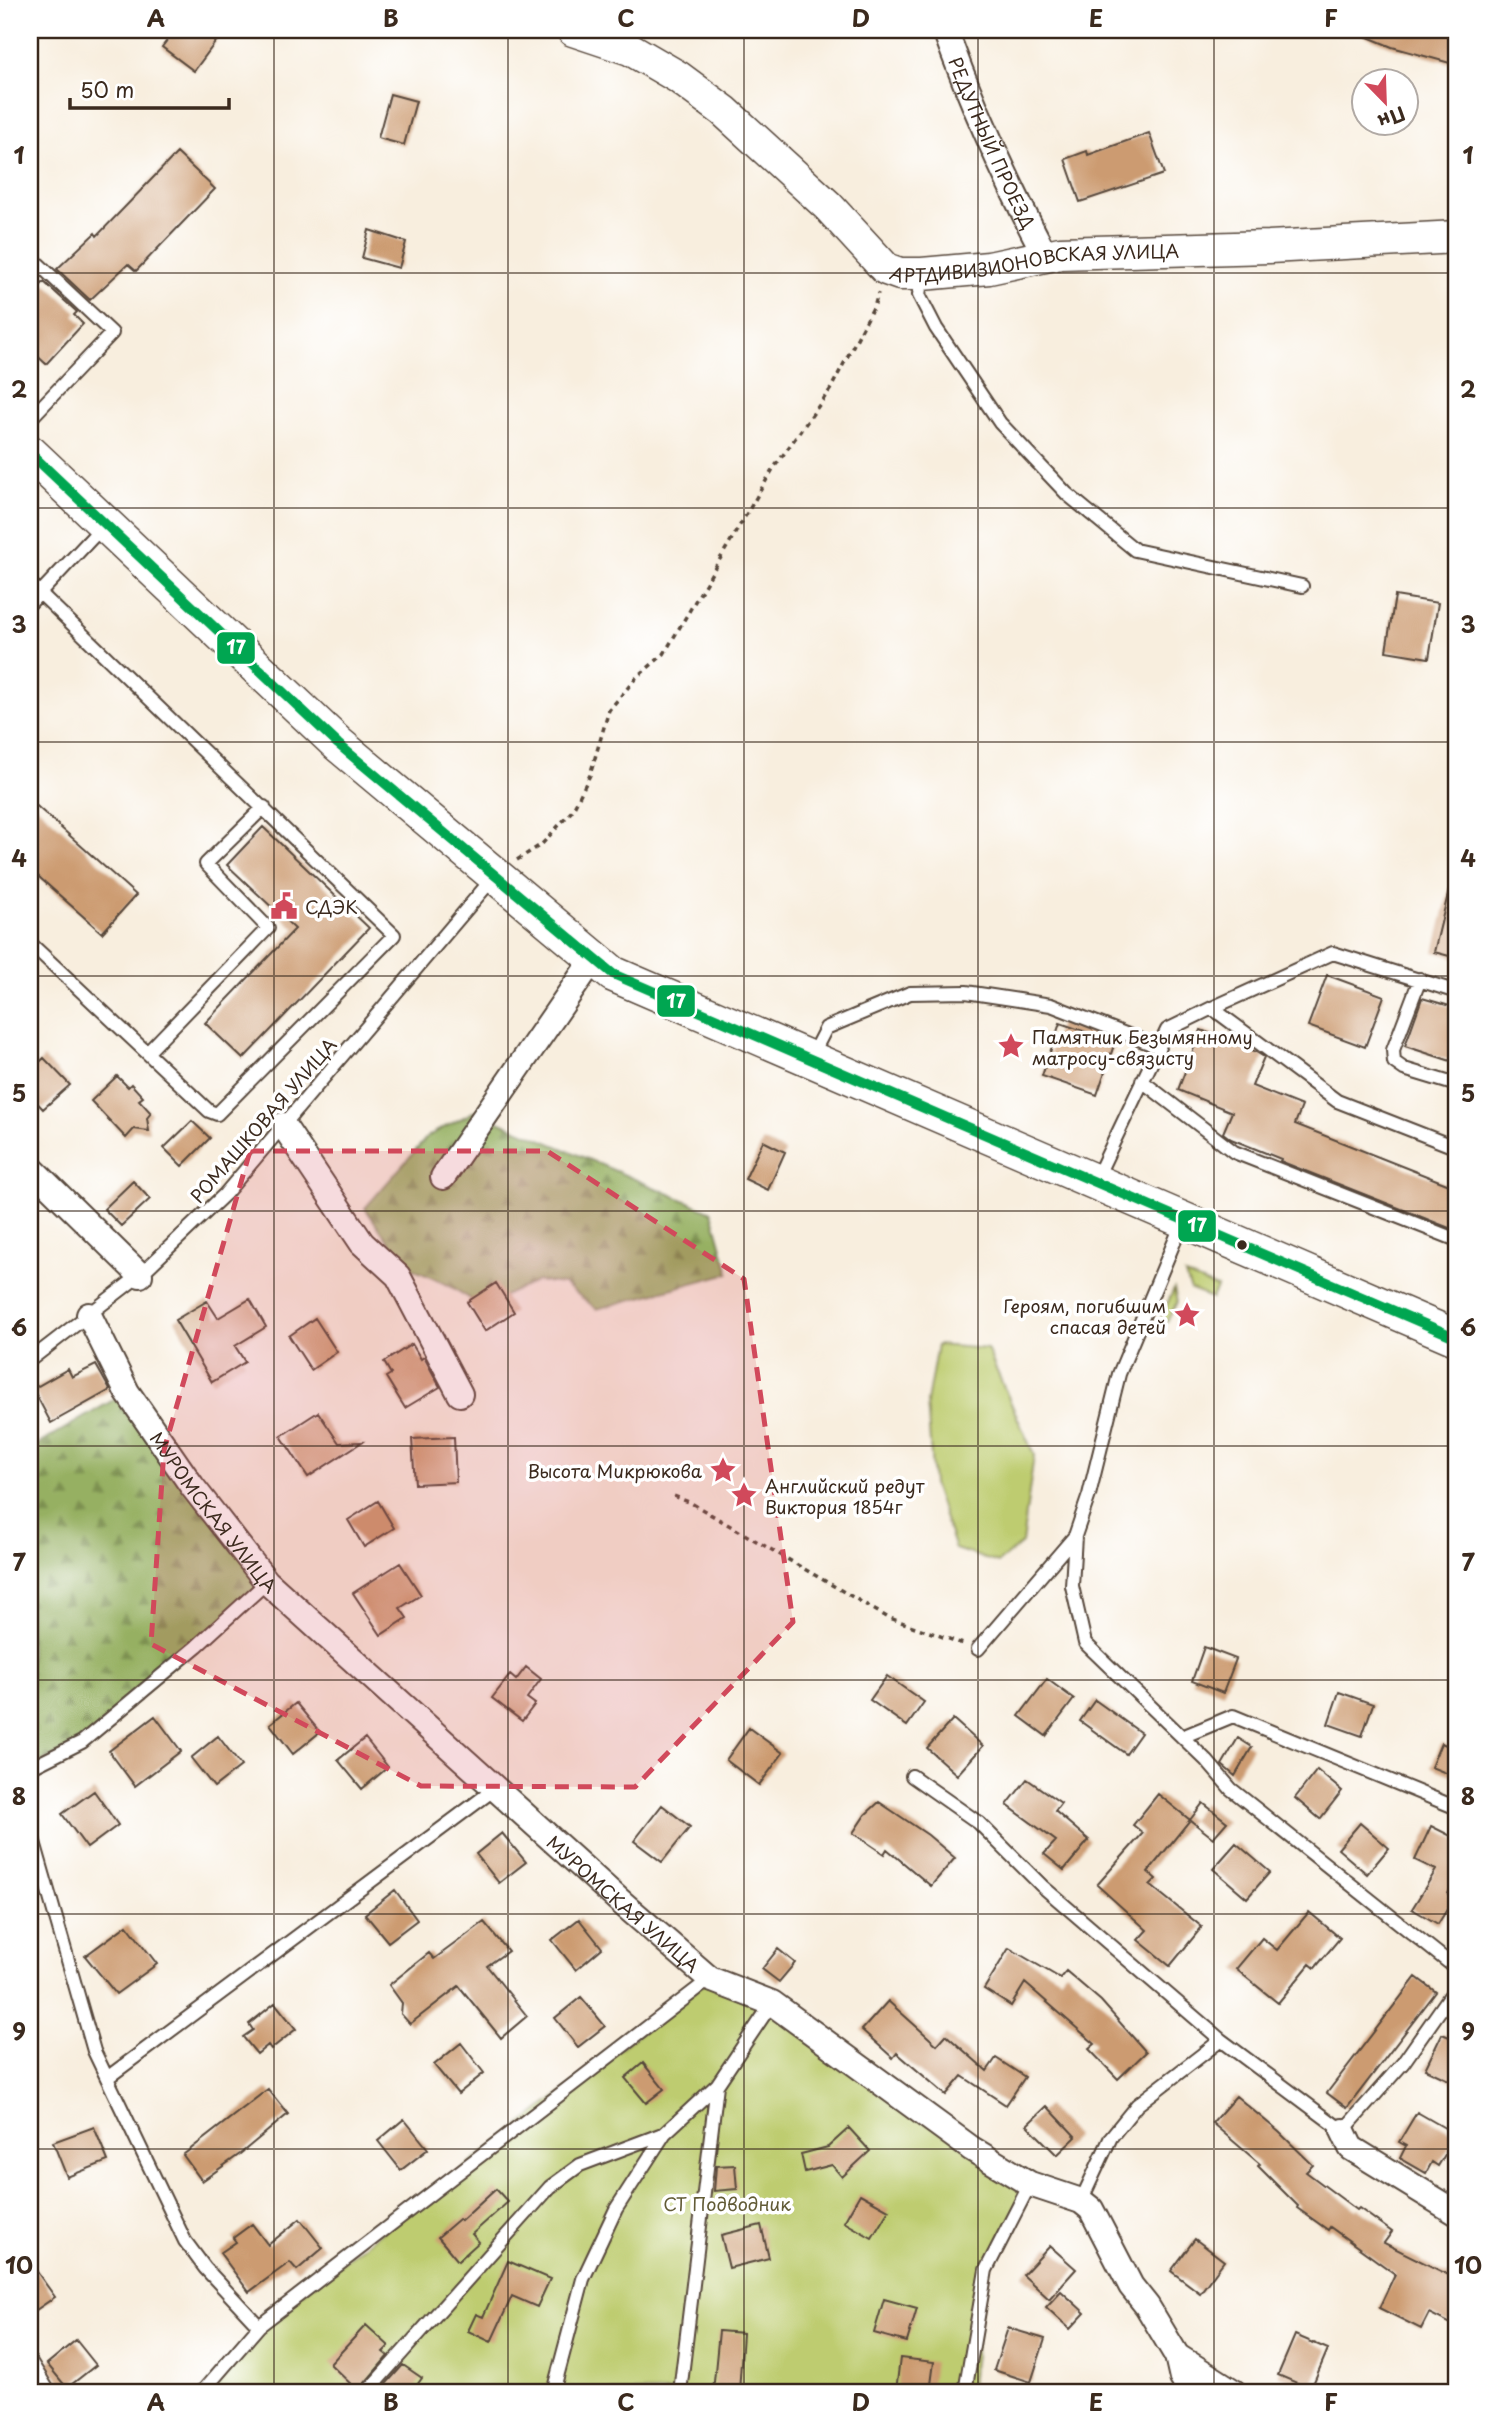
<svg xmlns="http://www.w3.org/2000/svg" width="1487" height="2422" font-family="'Playpen Sans',sans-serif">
<defs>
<pattern id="forest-firs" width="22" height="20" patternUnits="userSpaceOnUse" patternTransform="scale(1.75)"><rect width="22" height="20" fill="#96b062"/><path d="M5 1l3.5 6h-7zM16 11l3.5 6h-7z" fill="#7c8f50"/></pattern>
</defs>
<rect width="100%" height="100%" fill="#fff"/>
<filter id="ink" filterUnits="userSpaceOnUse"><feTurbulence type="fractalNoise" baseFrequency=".0143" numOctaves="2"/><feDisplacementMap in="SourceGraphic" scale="14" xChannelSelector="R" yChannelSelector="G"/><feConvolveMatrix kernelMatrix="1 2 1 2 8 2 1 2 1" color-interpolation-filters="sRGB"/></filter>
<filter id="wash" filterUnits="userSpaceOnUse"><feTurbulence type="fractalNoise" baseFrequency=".00686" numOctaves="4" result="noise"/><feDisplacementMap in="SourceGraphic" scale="28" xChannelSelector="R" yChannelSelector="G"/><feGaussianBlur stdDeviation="1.57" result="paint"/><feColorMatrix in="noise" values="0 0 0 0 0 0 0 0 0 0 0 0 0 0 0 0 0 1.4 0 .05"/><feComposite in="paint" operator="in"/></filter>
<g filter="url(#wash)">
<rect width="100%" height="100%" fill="#f8eede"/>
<path fill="#becc6f" stroke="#7c7b46" stroke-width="2" d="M1185 1275 1217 1288 1212 1298 1191 1290Z
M1174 1289 1177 1302 1167 1322 1160 1319Z
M937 1345 987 1349 1034 1455 1022 1543 998 1563 955 1549 933 1484 927 1402Z
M710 1979 785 2012 1030 2184 986 2270 970 2392H202L259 2326Z"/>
<path fill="url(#forest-firs)" stroke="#686d40" stroke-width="2" d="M475 1111 712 1212 729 1273 597 1309 564 1284 537 1281 482 1306 448 1285 406 1266 365 1208 428 1136Z
M127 1392 267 1582 82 1742 30 1768V1449Z"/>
<g id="blocks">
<path fill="#cc9b71" d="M175 30H202L217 40 194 71 162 47Z
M1351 30H1457V65L1392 47Z
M390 94 416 101 404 145 378 138Z
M1149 133 1164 174 1080 202 1065 159 1087 151 1088 155Z
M177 153 215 189 136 271 128 264 90 300 57 269 95 233 97 236Z
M369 230 406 242 399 268 362 258Z
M30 275 41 285 44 282 77 312 74 315 83 324 46 364 30 349Z
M1395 596 1438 603 1429 658 1386 651Z
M30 800 136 895 102 933 30 869Z
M263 827 369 928 243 1059 205 1023 295 929 227 865Z
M1451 882 1457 883V958L1434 952Z
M1327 975 1384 996 1365 1047 1308 1026Z
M1422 998 1457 1008V1063L1405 1046Z
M1060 1023 1115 1042 1097 1095 1042 1076Z
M1201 1030 1256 1052 1264 1057 1252 1086 1302 1106 1295 1124 1457 1188V1231L1280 1161 1281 1159 1231 1139 1223 1133 1232 1112 1178 1090Z
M44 1058 70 1085 43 1109 30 1095V1071Z
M117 1076 128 1087 131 1084 143 1097 139 1100 151 1113 147 1118 149 1131 134 1129 126 1138 91 1101Z
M192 1121 210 1138 182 1166 164 1148Z
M763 1141 785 1152 768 1190 745 1179Z
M133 1181 150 1199 121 1226 104 1209Z
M496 1283 514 1312 485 1331 467 1302Z
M250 1299 266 1327 235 1346 245 1362 212 1382 175 1320 207 1301 218 1318Z
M315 1318 337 1352 311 1370 289 1336Z
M412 1344 421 1359 424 1357 440 1387 405 1408 386 1377 391 1374 384 1362Z
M96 1365 110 1390 51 1423 33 1389 68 1369 72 1377Z
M318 1412 339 1443 362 1442 308 1477 281 1436Z
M454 1437 456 1482 415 1484 412 1439Z
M378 1501 394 1528 364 1547 348 1520Z
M400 1563 421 1595 400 1608 407 1618 381 1635 353 1593Z
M1204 1647 1236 1659 1223 1693 1192 1681Z
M526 1667 541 1679 527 1698 535 1704 522 1721 492 1698 510 1675 516 1680Z
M887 1676 924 1702 907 1726 870 1700Z
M1047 1679 1074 1699 1046 1736 1019 1716Z
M1339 1692 1373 1704 1362 1736 1328 1724Z
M1095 1700 1141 1733 1126 1754 1080 1721Z
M296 1703 320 1732 293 1754 270 1724Z
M155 1716 181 1751 135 1786 109 1751Z
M953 1719 983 1746 957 1775 927 1748Z
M749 1728 783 1753 759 1785 726 1760Z
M218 1736 241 1766 214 1787 191 1758Z
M365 1738 388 1767 362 1789 338 1760Z
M1238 1738 1252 1747 1235 1776 1222 1765Z
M1441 1743 1457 1749V1768L1451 1775 1431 1767Z
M1317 1770 1342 1791 1320 1819 1295 1798Z
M1027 1779 1061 1803 1055 1811 1089 1840 1064 1870 1044 1854 1056 1841 1007 1805Z
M94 1791 118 1825 87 1848 62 1814Z
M1158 1794 1190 1820 1148 1872 1156 1879 1150 1885 1202 1927 1170 1966 1138 1940 1147 1930 1097 1885 1143 1833 1133 1825Z
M879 1802 928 1835 955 1858 931 1886 887 1849 884 1854 853 1833 865 1815Z
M1203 1803 1227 1822 1213 1838 1190 1820Z
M662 1805 690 1827 662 1862 634 1841Z
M1360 1823 1389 1848 1367 1874 1338 1849Z
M1431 1826 1457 1839V1875L1448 1894 1454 1898 1438 1924 1412 1909 1436 1870 1415 1860Z
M502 1833 526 1862 499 1883 476 1854Z
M1236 1843 1270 1872 1247 1898 1213 1869Z
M395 1890 417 1920 388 1942 365 1914Z
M1309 1912 1340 1938 1315 1968 1310 1964 1278 2003 1236 1969 1262 1938 1277 1950Z
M579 1919 602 1948 576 1970 552 1940Z
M484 1922 508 1951 487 1966 527 2016 501 2038 459 1986 410 2024 401 2014 402 2003 389 1985 429 1953 434 1959Z
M127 1925 157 1964 116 1994 85 1956Z
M1009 1948 1060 1978 1066 1971 1101 2001 1146 2052 1118 2079 1089 2049 1095 2044 1025 1983 1011 2006 984 1989Z
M778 1949 795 1963 779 1982 762 1969Z
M1416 1977 1436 1992 1347 2108 1327 2093Z
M581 1997 605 2026 578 2047 555 2018Z
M888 2001 937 2045 946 2035 987 2071 996 2058 1025 2077 1006 2105 962 2076 946 2095 897 2053 893 2058 862 2030Z
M275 2003 296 2029 271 2049 268 2045 257 2054 243 2037 253 2030 249 2024Z
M1442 2034 1457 2040V2084L1425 2069Z
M461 2043 484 2073 458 2094 434 2065Z
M643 2063 664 2089 646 2103 625 2078Z
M268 2089 288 2114 240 2154 202 2181 183 2155Z
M1236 2096 1279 2132 1313 2165 1306 2172 1357 2210 1359 2208 1392 2232 1384 2243 1457 2279V2327L1429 2313 1421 2329 1379 2308 1395 2274 1330 2227 1328 2230 1297 2208 1298 2206 1258 2166 1260 2164 1212 2123Z
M1047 2106 1076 2137 1057 2155 1027 2125Z
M1417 2112 1457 2135 1438 2166 1432 2162 1426 2173 1400 2158 1406 2146 1399 2142Z
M404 2119 428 2149 401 2170 378 2141Z
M94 2127 108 2161 67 2177 53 2142Z
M849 2128 870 2151 842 2177 832 2165 805 2172 801 2154 828 2147Z
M735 2165 737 2189 714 2191 716 2166Z
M496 2189 508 2202 472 2234 479 2242 458 2261 438 2237 459 2219 461 2221Z
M860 2194 889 2210 872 2238 844 2222Z
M300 2219 323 2248 297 2270 290 2262 249 2292 220 2253 236 2242 233 2238 252 2224 268 2245Z
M761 2225 769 2258 729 2268 721 2235Z
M1195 2239 1224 2261 1200 2293 1171 2271Z
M1050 2246 1076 2269 1049 2299 1023 2275Z
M508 2261 550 2279 537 2307 512 2296 491 2342 468 2331 476 2314 483 2317Z
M30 2262 55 2297 30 2314Z
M1061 2291 1085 2313 1070 2329 1046 2307Z
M884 2299 917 2308 907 2342 874 2333Z
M366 2325 389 2346 383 2352 388 2356 358 2391 330 2364Z
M1008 2328 1045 2339 1031 2382 994 2370Z
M719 2331 743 2333 739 2392H713Z
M1295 2335 1328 2349 1311 2389 1278 2375Z
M76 2340 96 2365 67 2388 47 2364Z
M900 2358 934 2362 930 2392 896 2391Z
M403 2365 422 2378 412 2392H379Z"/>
</g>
</g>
<g filter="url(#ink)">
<use href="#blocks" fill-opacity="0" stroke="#57473b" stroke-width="2"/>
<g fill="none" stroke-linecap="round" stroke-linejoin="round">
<defs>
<path id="service" d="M30 256 112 333 30 419
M922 275 919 295 936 328 1000 423 1067 494 1135 550 1302 586
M30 583 40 593 30 603
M30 943 209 1111 217 1114 394 935 40 593 104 525
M1420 979 1393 1050 1394 1062 1404 1069 1457 1085
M1212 1008 1333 953 1457 992
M147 1053 268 928 206 864 264 807
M811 1057 826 1028 910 993 966 992 1051 1005 1159 1047
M1142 1081 1234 1152 1457 1240
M1096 1179 1167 1030 1212 1008 1337 1101 1457 1148
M1183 1221 1119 1374 1089 1495 1075 1536 1072 1586 1085 1643 1207 1761 1231 1789 1457 1969
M30 1360 140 1275 225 1194 493 878
M978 1649 1075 1536
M1182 1737 1233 1716 1457 1808
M30 1768 82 1742 197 1646 267 1582
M912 1776 979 1823 1042 1886 1221 2040
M30 1828 94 2051 185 2241 205 2268 259 2326
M107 2078 496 1788
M1081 2201 1111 2137 1137 2105 1221 2040 1343 2131 1403 2063 1457 1986
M30 2361 49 2392
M202 2392 259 2326 710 1979
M367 2392 550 2187 580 2165 665 2133
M553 2392 583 2279 616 2209 665 2133 717 2085
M680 2392 717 2085 772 2003
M965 2392 986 2270 1030 2184"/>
<g id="minor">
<path id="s1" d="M945 30C973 107 1007 182 1045 255"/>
<path d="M283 1125 362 1243 398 1276 460 1394"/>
<path d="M30 1167 140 1275"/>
<path d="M443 1177 594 958"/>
<path id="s2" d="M89 1315 127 1392 192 1486 267 1582 621 1902 710 1979 772 2003 972 2149 1030 2184 1081 2201 1091 2209 1131 2286 1147 2306 1177 2356 1234 2392"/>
<path d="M1343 2131 1351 2148 1457 2213"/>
<path d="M1177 2356 1182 2378 1192 2392"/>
</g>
<g id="tertiary">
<path id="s3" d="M573 30 630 49 678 77 724 111 828 206 886 269 900 274H922L989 268 1060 253 1269 247 1457 237"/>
</g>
<path id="secondary" d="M30 453 338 744 613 974 1457 1338"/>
</defs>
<use href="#service" stroke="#57473b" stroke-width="16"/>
<use href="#minor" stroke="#57473b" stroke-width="28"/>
<use href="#tertiary" stroke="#57473b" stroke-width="35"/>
<use href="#secondary" stroke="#57473b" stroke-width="38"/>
<path stroke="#57473b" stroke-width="3.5" stroke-dasharray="5 5" stroke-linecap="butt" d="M517 860 542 844 572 811 590 775 609 710 636 678 664 654 773 469 830 390 875 304 878 293
M674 1496 691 1503 887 1617 963 1644"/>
<use href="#service" stroke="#fff" stroke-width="12"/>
<use href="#minor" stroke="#fff" stroke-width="24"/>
<use href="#tertiary" stroke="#fff" stroke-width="32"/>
<use href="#secondary" stroke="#fff" stroke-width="35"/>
<defs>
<path id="bus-1" d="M30 453 338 744 613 974 1457 1338"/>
</defs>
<use href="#bus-1" stroke="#fff" stroke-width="16"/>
<use href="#bus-1" stroke="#00a651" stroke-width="10"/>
</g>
</g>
<path fill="#d1495b" fill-opacity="0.2" stroke="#d1495b" stroke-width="5" stroke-dasharray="14 9" stroke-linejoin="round" d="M250 1151H547L744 1279 793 1622 635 1787 421 1786 151 1644 164 1450Z"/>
<path fill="none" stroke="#3b2a1e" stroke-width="2" stroke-opacity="0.55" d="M274 30V2392M508 30V2392M744 30V2392M978 30V2392M1214 30V2392M30 273H1457M30 508H1457M30 742H1457M30 976H1457M30 1211H1457M30 1446H1457M30 1680H1457M30 1914H1457M30 2149H1457"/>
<defs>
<symbol id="civic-bare" viewBox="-9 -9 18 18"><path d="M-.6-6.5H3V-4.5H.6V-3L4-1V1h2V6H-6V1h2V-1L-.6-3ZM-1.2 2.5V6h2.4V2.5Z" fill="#d1495b" stroke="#fff" stroke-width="2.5" paint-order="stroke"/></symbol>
<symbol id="sight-bare" viewBox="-9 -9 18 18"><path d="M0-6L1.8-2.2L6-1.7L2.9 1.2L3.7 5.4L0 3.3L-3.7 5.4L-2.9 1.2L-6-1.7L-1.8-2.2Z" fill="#d1495b" stroke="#fff" stroke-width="2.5" paint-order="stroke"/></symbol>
</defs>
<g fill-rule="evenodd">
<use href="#civic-bare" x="265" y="887" width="38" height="38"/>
<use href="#sight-bare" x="992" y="1027" width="38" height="38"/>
<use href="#sight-bare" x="1168" y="1296" width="38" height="38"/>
<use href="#sight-bare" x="704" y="1451" width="38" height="38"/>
<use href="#sight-bare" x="725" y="1476" width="38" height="38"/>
</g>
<circle fill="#3b2a1e" stroke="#fff" stroke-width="2.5" cx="1242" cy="1245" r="6"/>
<g text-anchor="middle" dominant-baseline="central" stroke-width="7" stroke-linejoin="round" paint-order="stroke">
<g font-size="18" fill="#3b2a1e" stroke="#fff">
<text stroke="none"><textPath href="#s1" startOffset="122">РЕДУТНЫЙ ПРОЕЗД</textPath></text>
<text stroke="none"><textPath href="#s3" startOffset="550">АРТДИВИЗИОНОВСКАЯ УЛИЦА</textPath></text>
<text transform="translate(263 1120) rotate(-49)">РОМАШКОВАЯ УЛИЦА</text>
<text stroke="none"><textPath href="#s2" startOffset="234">МУРОМСКАЯ УЛИЦА</textPath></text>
<text stroke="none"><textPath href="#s2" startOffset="802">МУРОМСКАЯ УЛИЦА</textPath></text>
</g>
<g font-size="18" fill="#3b2a1e" stroke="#fff" text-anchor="start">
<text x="305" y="906">СДЭК</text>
<text x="1032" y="1036">Памятник Безымянному<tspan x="1032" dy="21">матросу-связисту</tspan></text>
<text x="1166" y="1305" text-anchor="end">Героям, погибшим<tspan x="1166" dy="21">спасая детей</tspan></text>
<text x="702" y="1470" text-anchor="end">Высота Микрюкова</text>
<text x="765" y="1485">Английский редут<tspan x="765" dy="21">Виктория 1854г</tspan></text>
</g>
<g font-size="18" fill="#625b36" stroke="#fff">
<text x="727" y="2203">СТ Подводник</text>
</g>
</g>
<g stroke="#fff" stroke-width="2.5">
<rect x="216" y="631" width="40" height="34" rx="7" fill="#00a651"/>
<rect x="656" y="984" width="40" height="34" rx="7" fill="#00a651"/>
<rect x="1177" y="1209" width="40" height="34" rx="7" fill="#00a651"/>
</g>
<g font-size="19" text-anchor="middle" font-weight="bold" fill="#fff">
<text x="236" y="654">17</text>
<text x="676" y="1008">17</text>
<text x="1197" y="1232">17</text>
</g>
<rect width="1487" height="2422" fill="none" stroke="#fff" stroke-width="77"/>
<g transform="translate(1385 102) rotate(157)"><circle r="33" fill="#ffffff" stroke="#b1aaa5" stroke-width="2"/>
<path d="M0-5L12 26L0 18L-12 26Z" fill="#d1495b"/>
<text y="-10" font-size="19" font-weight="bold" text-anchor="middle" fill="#3b2a1e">Пн</text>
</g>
<path d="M70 98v10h159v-10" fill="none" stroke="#3b2a1e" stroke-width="3.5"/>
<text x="80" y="98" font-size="21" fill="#3b2a1e" stroke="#ffffff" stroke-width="5" paint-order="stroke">50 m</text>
<rect x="38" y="38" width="1410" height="2346" fill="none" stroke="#3b2a1e" stroke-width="2.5"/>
<g font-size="23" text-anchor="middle" font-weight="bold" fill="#3b2a1e">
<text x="156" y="27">A</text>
<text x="391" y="27">B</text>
<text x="626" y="27">C</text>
<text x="861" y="27">D</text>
<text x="1096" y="27">E</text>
<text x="1331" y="27">F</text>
<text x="19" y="164">1</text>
<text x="1468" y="164">1</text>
<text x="19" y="398">2</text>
<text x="1468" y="398">2</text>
<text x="19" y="633">3</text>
<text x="1468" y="633">3</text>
<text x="19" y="867">4</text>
<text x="1468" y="867">4</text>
<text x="19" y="1102">5</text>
<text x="1468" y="1102">5</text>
<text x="19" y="1336">6</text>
<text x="1468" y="1336">6</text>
<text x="19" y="1571">7</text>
<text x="1468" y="1571">7</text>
<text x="19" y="1805">8</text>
<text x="1468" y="1805">8</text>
<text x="19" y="2040">9</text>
<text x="1468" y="2040">9</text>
<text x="19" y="2274">10</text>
<text x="1468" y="2274">10</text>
<text x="156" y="2411">A</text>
<text x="391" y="2411">B</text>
<text x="626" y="2411">C</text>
<text x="861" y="2411">D</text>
<text x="1096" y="2411">E</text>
<text x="1331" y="2411">F</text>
</g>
</svg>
